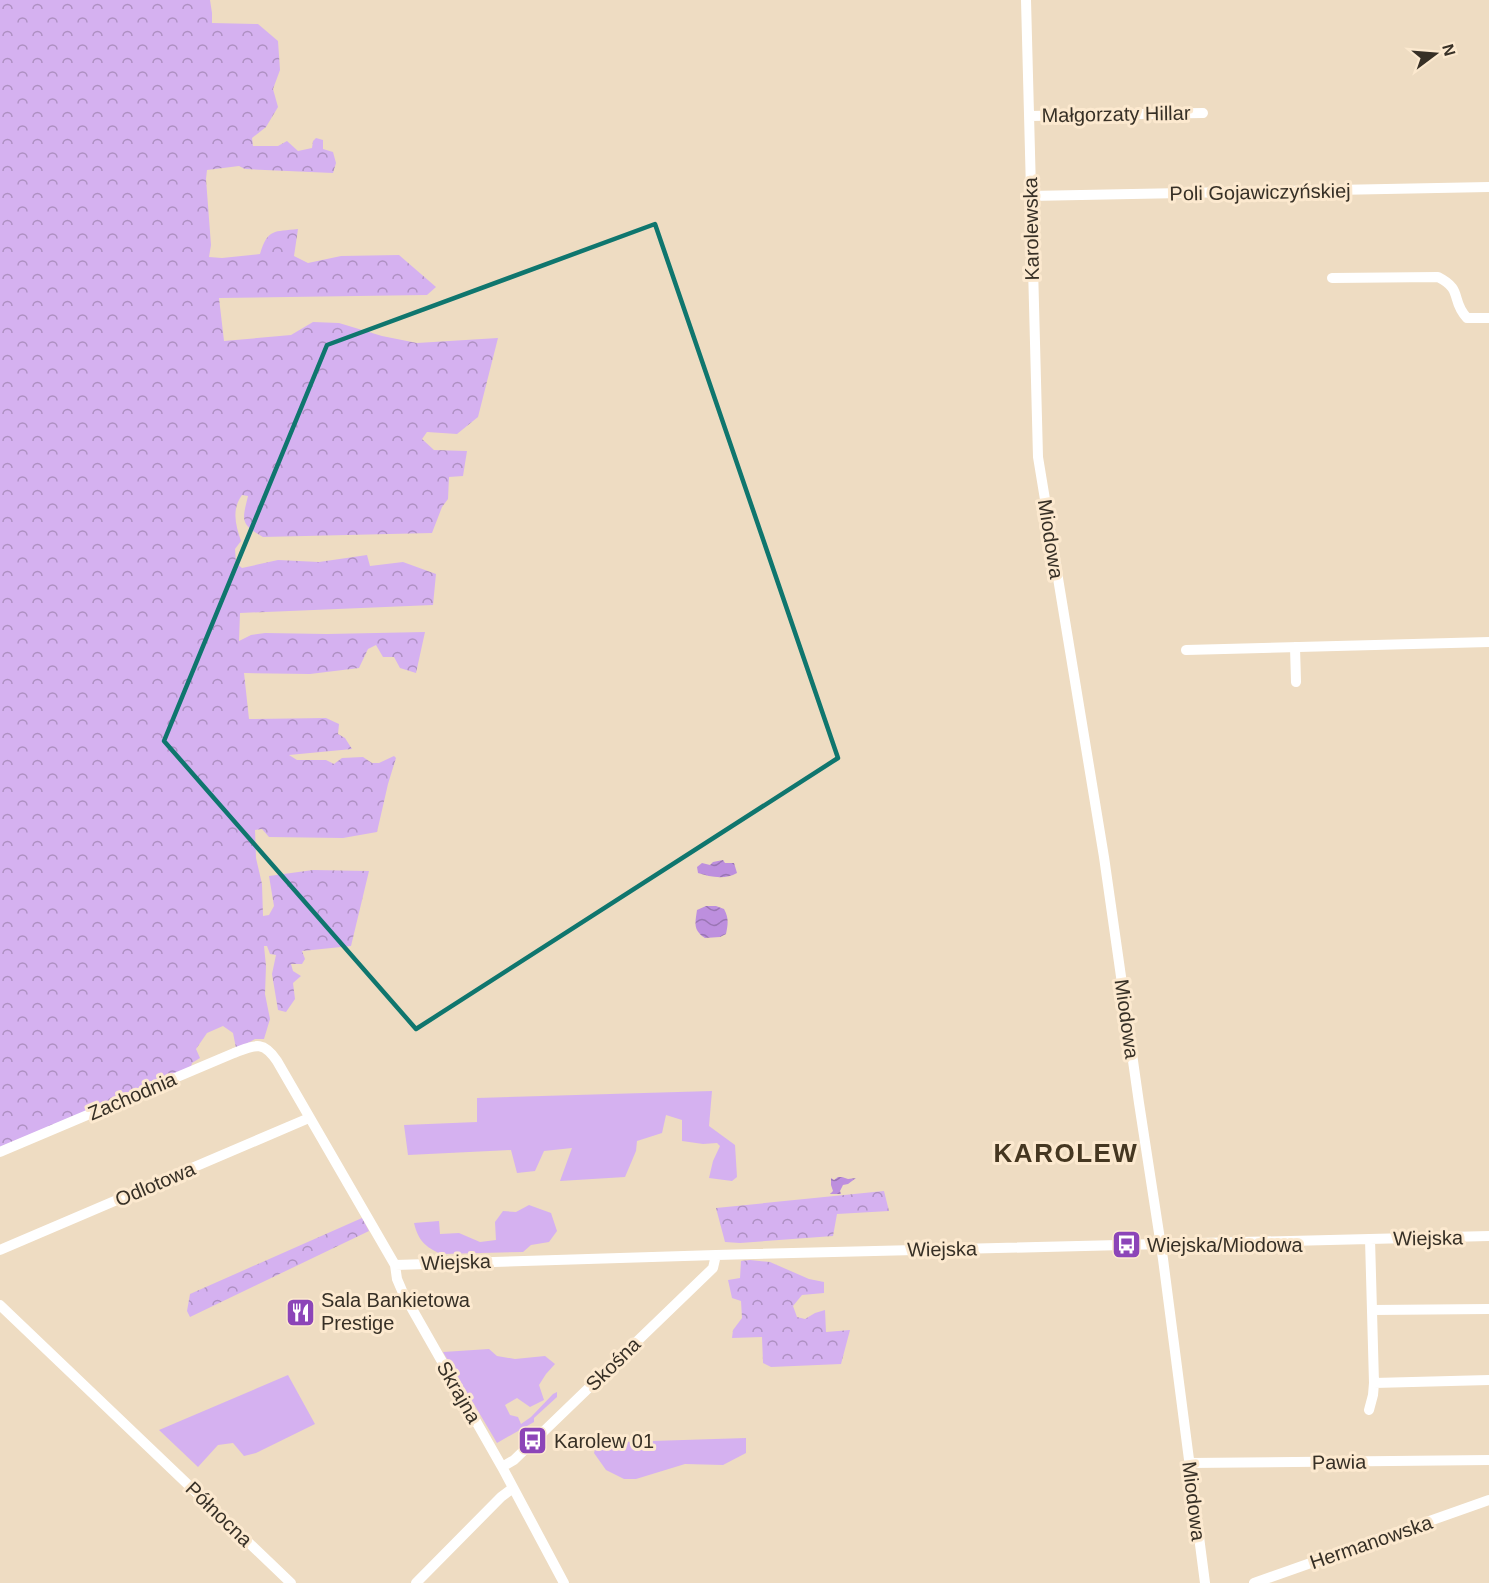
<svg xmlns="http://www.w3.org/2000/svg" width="1489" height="1583" font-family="Arial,sans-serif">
<defs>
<pattern id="forest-crowns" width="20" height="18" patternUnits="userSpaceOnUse" patternTransform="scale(1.5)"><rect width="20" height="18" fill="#d5b1f0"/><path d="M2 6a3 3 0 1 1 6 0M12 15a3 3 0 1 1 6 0" fill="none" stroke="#ae90c2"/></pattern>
<pattern id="water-waves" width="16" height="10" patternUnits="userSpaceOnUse" patternTransform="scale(1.5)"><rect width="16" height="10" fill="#bd8fde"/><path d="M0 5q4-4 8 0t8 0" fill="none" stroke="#9a75b4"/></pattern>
</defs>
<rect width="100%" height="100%" fill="#eedcc2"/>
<path fill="#d5b1f0" d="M712 1091 709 1126 735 1145 737 1177 732 1181 709 1178 713 1161 720 1146 717 1143 703 1144 682 1141V1120L666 1115 662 1133 637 1141 636 1151 625 1177 560 1181 572 1148 544 1151 535 1171 517 1173 511 1150 408 1155 404 1125 477 1122V1098Z
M529 1205 551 1213 557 1231 549 1242 531 1245 523 1252 441 1254C425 1247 418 1240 414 1223L439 1221 440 1234 459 1233 480 1242 496 1240 495 1222 503 1211 516 1212Z
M489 1349 497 1356 515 1359 545 1356 555 1364 546 1374 539 1385 544 1400 530 1407 517 1398 505 1405 510 1415 518 1417 521 1424 531 1417 553 1394 557 1392V1397L534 1418V1422L497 1443 443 1352Z
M288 1375 315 1424 256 1453 244 1456 233 1443 218 1445 198 1467 159 1430Z
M746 1438V1453L723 1465 685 1464 636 1479H624L606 1470 594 1453 597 1443 615 1449 621 1442Z"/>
<path fill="url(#forest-crowns)" d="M0 0H210L212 13V23L258 24 278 41 280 70 273 89 278 107 266 127 252 138 253 146H278L287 141 298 151 312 148 313 141 316 138 323 140V149L333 152 336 163 333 173 265 170 245 169 239 166 207 170 206 179 211 245 209 257 222 258 260 254C268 228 274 232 298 229L294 256 308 263 341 256 399 255 436 287 427 295 219 298 224 341 291 335 313 322 339 323 382 336 417 343 498 338 478 417 457 434 427 432 422 439 434 450 467 451 463 476 449 477 448 499 442 507 432 533 263 537C240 524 242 521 248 496L242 495C231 510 236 526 241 541L235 549 236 563 242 568 278 560 319 562 367 555 370 566 403 562 436 574 433 605 240 613 239 641 251 635 265 633 327 634 425 632 416 673 400 668 394 657H383L376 645 368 649 359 668 310 674 244 673 249 719 326 718 339 724 338 734 345 738 352 749 289 755 297 760H326L334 764 342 758 363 757 372 763H379L394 756 396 758 388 784 377 832 343 838 269 837 262 829 255 830 256 858 262 884 263 916 269 915 274 906 269 876 313 870 369 871 351 946 302 951 305 959 302 964H291L293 971 301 976 293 983 295 999 286 1012 278 1010 272 974 276 955 270 954 267 946H264L266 966 265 994 270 1019 264 1039H255L248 1043 236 1048 233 1033 223 1026 207 1033 196 1049 200 1058 192 1063 191 1067 0 1147Z
M884 1191 889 1211 837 1214 833 1236 740 1243 725 1242 716 1208Z
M362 1218 369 1231 190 1317 187 1311 190 1294Z
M750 1260 770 1262 809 1279 824 1282V1293L802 1295 793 1306 797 1317 805 1319 815 1313 825 1310 826 1332 850 1330 841 1364 771 1367 763 1363 762 1337 732 1338 733 1330 742 1318 741 1301 732 1298 728 1280 740 1278 741 1261Z"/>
<path fill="url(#water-waves)" d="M723 860 725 863H734L737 873C725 880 710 877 698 873L697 867 702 863 710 865 713 862Z
M706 906H716L724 909C729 918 728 924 726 934L720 937 705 938C693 930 695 924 697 910Z
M838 1177H842L848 1179 856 1178 848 1184 843 1185 840 1191 841 1194H830L833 1191 831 1185V1178L834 1180Z"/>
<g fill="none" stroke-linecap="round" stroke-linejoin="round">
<path stroke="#fff" stroke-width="10" d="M1026 0 1038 457 1104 857 1139 1103 1163 1259 1205 1583
M1029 116 1203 113
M1030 196 1489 187
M1332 278 1438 277C1464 290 1450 300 1467 318H1489
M1295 647 1296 682
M1186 650 1489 642
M0 1152 234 1053C255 1045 263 1040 277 1061L395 1265 397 1279 403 1293 502 1467 564 1583
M0 1250 309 1118
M395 1265 716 1255 1489 1236
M0 1305 291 1583
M1372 1310 1489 1309
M1374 1383 1489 1380
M1369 1410 1373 1395 1374 1383 1370 1239
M1189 1463 1489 1460
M502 1467 514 1460 710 1271 713 1268 716 1255
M416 1583 501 1497 513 1488
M1254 1583 1489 1500"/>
</g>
<path fill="none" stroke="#0f766e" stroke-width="4.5" stroke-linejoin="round" d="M655 224 838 758 416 1029 164 741 327 345Z"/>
<defs>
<symbol id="bus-square" viewBox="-11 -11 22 22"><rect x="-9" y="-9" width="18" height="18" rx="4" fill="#8c45b8" stroke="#fce9cf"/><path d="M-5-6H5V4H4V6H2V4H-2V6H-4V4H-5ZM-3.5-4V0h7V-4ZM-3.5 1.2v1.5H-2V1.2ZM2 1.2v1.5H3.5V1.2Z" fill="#fff"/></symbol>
<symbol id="restaurant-square" viewBox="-11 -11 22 22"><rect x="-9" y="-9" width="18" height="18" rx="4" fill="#8c45b8" stroke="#fce9cf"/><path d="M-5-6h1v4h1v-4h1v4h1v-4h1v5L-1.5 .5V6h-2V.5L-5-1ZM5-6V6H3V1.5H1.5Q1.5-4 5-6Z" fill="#fff"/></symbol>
</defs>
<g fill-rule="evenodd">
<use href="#bus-square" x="1110" y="1228" width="33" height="33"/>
<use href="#restaurant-square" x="284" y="1296" width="33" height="33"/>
<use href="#bus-square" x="516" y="1424" width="33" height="33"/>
</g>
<g text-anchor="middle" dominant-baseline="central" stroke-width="6" stroke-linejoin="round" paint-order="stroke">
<g font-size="20" fill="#373026" stroke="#fce9cf">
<text transform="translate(1116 114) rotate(-1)">Małgorzaty Hillar</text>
<text transform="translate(1260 192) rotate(-1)">Poli Gojawiczyńskiej</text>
<text transform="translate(1031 229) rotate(-91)">Karolewska</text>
<text transform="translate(1051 539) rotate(81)">Miodowa</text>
<text transform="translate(1127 1019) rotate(82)">Miodowa</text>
<text transform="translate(132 1096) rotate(-23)">Zachodnia</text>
<text transform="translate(155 1184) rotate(-23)">Odlotowa</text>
<text transform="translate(1428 1238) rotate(-1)">Wiejska</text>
<text transform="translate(942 1249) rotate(-1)">Wiejska</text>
<text transform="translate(456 1262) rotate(-2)">Wiejska</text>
<text transform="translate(613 1364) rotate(-44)">Skośna</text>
<text transform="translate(459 1392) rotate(60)">Skrajna</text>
<text transform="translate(1339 1462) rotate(-1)">Pawia</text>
<text transform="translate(1194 1501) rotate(83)">Miodowa</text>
<text transform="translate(219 1514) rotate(44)">Północna</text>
<text transform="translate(1371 1542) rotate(-19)">Hermanowska</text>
</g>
<g font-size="20" fill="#373026" stroke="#fce9cf" text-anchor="start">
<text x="1147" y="1245">Wiejska/Miodowa</text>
<text x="321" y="1300">Sala Bankietowa<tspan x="321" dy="23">Prestige</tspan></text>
<text x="554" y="1441">Karolew 01</text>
</g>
<g font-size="26" font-weight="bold" letter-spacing="1.5" fill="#453721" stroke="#fce9cf">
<text x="1066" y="1153">KAROLEW</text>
</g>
</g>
<g transform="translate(1435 54) rotate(74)" stroke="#fce9cf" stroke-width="4.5" paint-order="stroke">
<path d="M0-4.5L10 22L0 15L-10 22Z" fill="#373026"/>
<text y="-9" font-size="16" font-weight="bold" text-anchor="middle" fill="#373026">N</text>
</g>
</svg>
